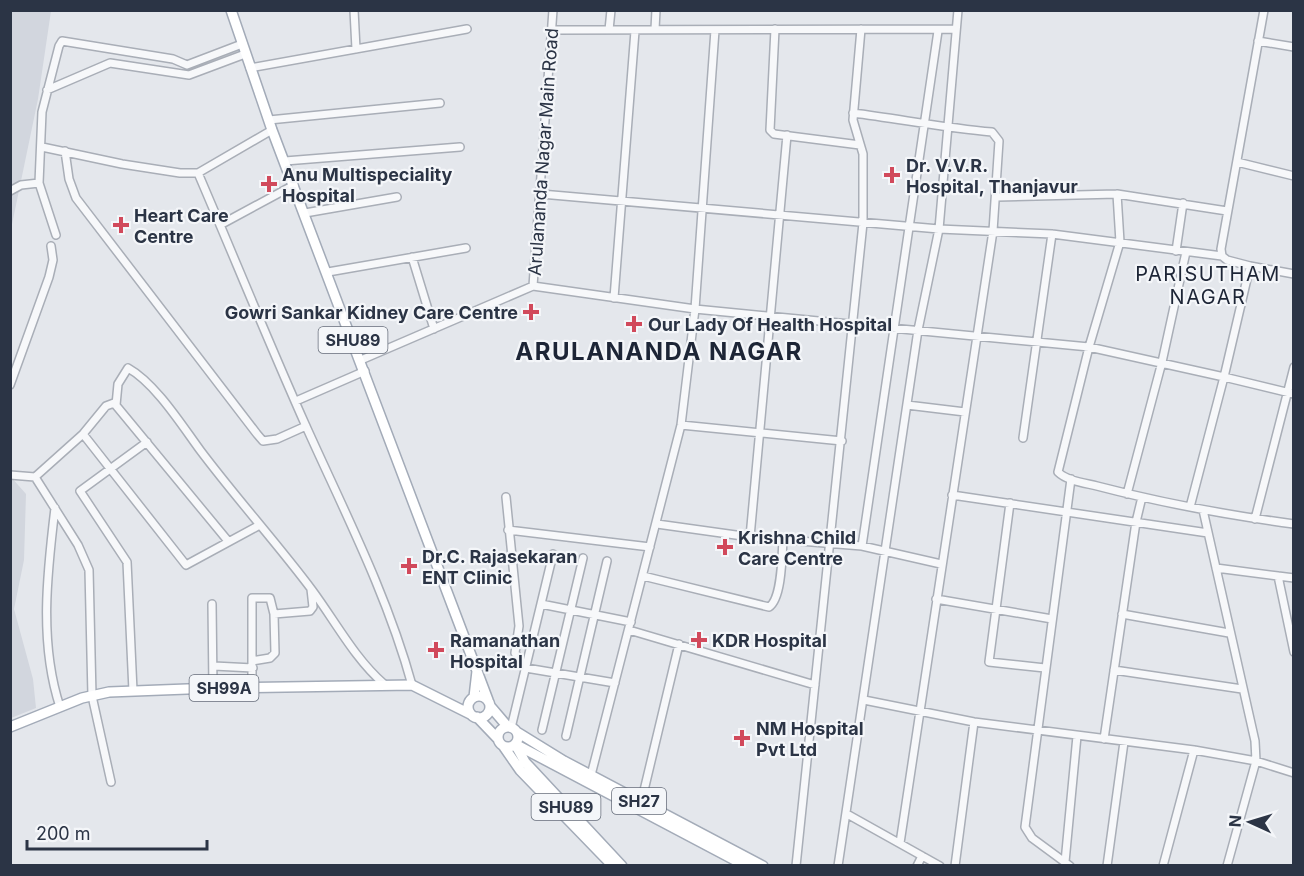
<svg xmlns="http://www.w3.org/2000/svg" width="1304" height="876" font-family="Inter,sans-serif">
<rect width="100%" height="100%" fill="#e4e7ec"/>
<path fill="#d2d6de" d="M11 11H51L38 99 11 229Z
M11 477 26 494 24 560 14 609 33 679 36 708 11 718Z"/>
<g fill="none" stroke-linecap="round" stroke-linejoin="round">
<defs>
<path id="minor" d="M354 10 356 49
M1264 10 1221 249 1222 256 1227 260 1250 266 1224 377 1294 394
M655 29 656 10
M775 29 770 130 774 134 860 145
M551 30 956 29
M609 30 611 10
M1258 41 1294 47
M250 68 467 29
M47 90 110 63 189 75 245 54
M853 113C900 119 946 128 992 132L999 141 993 231 900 843
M269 120 440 103
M42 147 122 164 180 173H198L272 130
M65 151 69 179 76 198 257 434 263 441 277 439 306 426
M285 161 460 147
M1237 162 1294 176
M198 173C234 257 268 341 305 424 344 511 387 594 412 685
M10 191 21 185 39 183
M541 194 939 229 1052 234 1222 256
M1117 194 1120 242 1089 347 1058 472C1067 481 1085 483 1097 486 1162 503 1227 515 1294 524
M997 197 1117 194 1227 211
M305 213 397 197
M220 225 294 185
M56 235 39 183 42 112 59 46 62 41 173 59 187 65 242 44
M1176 251 1183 203
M412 257 434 329
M1250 266 1294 274
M328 272 466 248
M533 286 695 309 1089 347 1224 377 1190 507
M614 298 635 31
M361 360 533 286 553 10
M10 385 49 277 53 260 51 246
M296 401 365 371
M116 405 118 384 128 368C155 383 181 424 200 450 236 498 276 542 312 590 335 621 355 659 384 684
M907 405 965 412
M681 425 842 441
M83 434 186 565 258 526
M1023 438 1052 234
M10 475 35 477 83 434 106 406 114 403 228 541
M35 477 78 545 89 570 92 696 111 782
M1127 494 1162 362 1186 252
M952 495 1208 533
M506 497 519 626 515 653 526 668 615 683
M1010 503 989 662 1045 668
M55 508C47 574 39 643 60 707
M1203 510 1255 741 1256 761 1227 866
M1255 519 1294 367
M657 524 750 537 862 546 941 564
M508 530 650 547
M750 537 787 135
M862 546 938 31
M1216 568 1278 576
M643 576 769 607C782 599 782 555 783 539
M1294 578 1278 576 1294 652
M936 599 1052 619
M212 604 213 688
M541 604 631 622
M1122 614 1229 633
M629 630 815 685
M252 661V598H270L274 614
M214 666 253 668
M1114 670 1242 689
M252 688V661L270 658 275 653 274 614 310 611 313 607 311 589
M133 691 127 562 80 491 147 442
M864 700 974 722 1194 750 1256 761 1294 773
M511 728 553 554
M542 730 583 558
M566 736 607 561
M1104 739 1136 522 1142 497
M590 779 681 425 695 309 715 30
M641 803 679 644
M847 814 940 866
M1065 862 1077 736
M796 866 863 223V154L853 120 861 29
M838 866 918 330 939 229 958 10
M917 866 922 856
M955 866 974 722
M1070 866 1032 838 1025 827 1071 479
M1107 866 1124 742
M1163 866 1194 750"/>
<path id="major" d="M231 10 272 130 488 700
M468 707a11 11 0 1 1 22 0a11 11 0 1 1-22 0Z
M474 697 477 671
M490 706 508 727
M477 717 498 739
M498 737a10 10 0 1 1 20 0a10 10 0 1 1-20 0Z
M10 727 82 698 109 692 213 688 412 685 470 714
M517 732 564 761 763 866
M515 744 746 866
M515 744 525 762 622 866
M504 747 520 770 613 866"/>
</defs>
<use href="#minor" stroke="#a9aeb7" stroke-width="10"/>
<use href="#major" stroke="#a3abb8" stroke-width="12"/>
<use href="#minor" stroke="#f7f8fa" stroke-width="7"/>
<use href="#major" stroke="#fff" stroke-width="9"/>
<path stroke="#7d8696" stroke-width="1.5" stroke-dasharray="3 6" stroke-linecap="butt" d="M10 17 13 10"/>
</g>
<g fill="#d1495b" stroke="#f4f6f9" stroke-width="2">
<path d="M889 166h6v6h6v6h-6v6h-6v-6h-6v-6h6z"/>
<path d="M266 175h6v6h6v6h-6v6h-6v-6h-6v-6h6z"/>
<path d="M118 216h6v6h6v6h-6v6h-6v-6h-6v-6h6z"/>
<path d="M528 303h6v6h6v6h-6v6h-6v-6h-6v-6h6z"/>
<path d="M631 315h6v6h6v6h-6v6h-6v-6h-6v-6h6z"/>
<path d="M722 538h6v6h6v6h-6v6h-6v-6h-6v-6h6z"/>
<path d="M406 557h6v6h6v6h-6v6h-6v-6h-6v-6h6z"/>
<path d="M696 631h6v6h6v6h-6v6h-6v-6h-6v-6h6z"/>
<path d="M433 641h6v6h6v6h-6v6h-6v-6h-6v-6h6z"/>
<path d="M739 729h6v6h6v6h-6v6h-6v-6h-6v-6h6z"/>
</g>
<g text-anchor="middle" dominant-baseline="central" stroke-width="4.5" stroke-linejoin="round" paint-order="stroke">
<g fill="#f4f6f9" stroke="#676e7b" stroke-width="1.5">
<rect x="318.5" y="327" width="69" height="26" rx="4.5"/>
<rect x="189.5" y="675" width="69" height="26" rx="4.5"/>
<rect x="612" y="788" width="54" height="26" rx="4.5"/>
<rect x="531.5" y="794" width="69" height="26" rx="4.5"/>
</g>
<g font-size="16" font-weight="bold" fill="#2b3445">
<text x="353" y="340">SHU89</text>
<text x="224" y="688">SH99A</text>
<text x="639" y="801">SH27</text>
<text x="566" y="807">SHU89</text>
</g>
<g font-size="18" fill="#2b3445" stroke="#f4f6f9">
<text transform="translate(543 152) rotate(-86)">Arulananda Nagar Main Road</text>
</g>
<g font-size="18" font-weight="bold" fill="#2b3445" stroke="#f4f6f9" text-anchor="start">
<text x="906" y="165">Dr. V.V.R.<tspan x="906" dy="21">Hospital, Thanjavur</tspan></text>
<text x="282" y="174">Anu Multispeciality<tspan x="282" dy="21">Hospital</tspan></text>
<text x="134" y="215">Heart Care<tspan x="134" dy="21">Centre</tspan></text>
<text x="518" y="312" text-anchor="end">Gowri Sankar Kidney Care Centre</text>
<text x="648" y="324">Our Lady Of Health Hospital</text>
<text x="738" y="537">Krishna Child<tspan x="738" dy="21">Care Centre</tspan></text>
<text x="422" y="556">Dr.C. Rajasekaran<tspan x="422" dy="21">ENT Clinic</tspan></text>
<text x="450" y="640">Ramanathan<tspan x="450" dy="21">Hospital</tspan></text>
<text x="712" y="640">KDR Hospital</text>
<text x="756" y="728">NM Hospital<tspan x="756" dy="21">Pvt Ltd</tspan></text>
</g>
<g font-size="20" letter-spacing="1.5" fill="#1d2536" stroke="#f4f6f9">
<text x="1208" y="274">PARISUTHAM<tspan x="1208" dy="23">NAGAR</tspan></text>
</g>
<g font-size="24" font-weight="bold" letter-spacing="1.5" fill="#1d2536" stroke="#f4f6f9">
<text x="659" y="351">ARULANANDA NAGAR</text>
</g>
</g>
<rect width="1304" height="876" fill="none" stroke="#2b3445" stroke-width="24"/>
<g transform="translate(1250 822) rotate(274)" stroke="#f4f6f9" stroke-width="4.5" paint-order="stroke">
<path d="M0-4.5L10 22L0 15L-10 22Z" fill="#2b3445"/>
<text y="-9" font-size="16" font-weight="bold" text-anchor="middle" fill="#2b3445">N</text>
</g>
<path d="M27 840v9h180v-9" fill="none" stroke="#2b3445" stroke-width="3"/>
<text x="36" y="840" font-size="18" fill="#2b3445" stroke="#f4f6f9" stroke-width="4.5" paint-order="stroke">200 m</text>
</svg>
